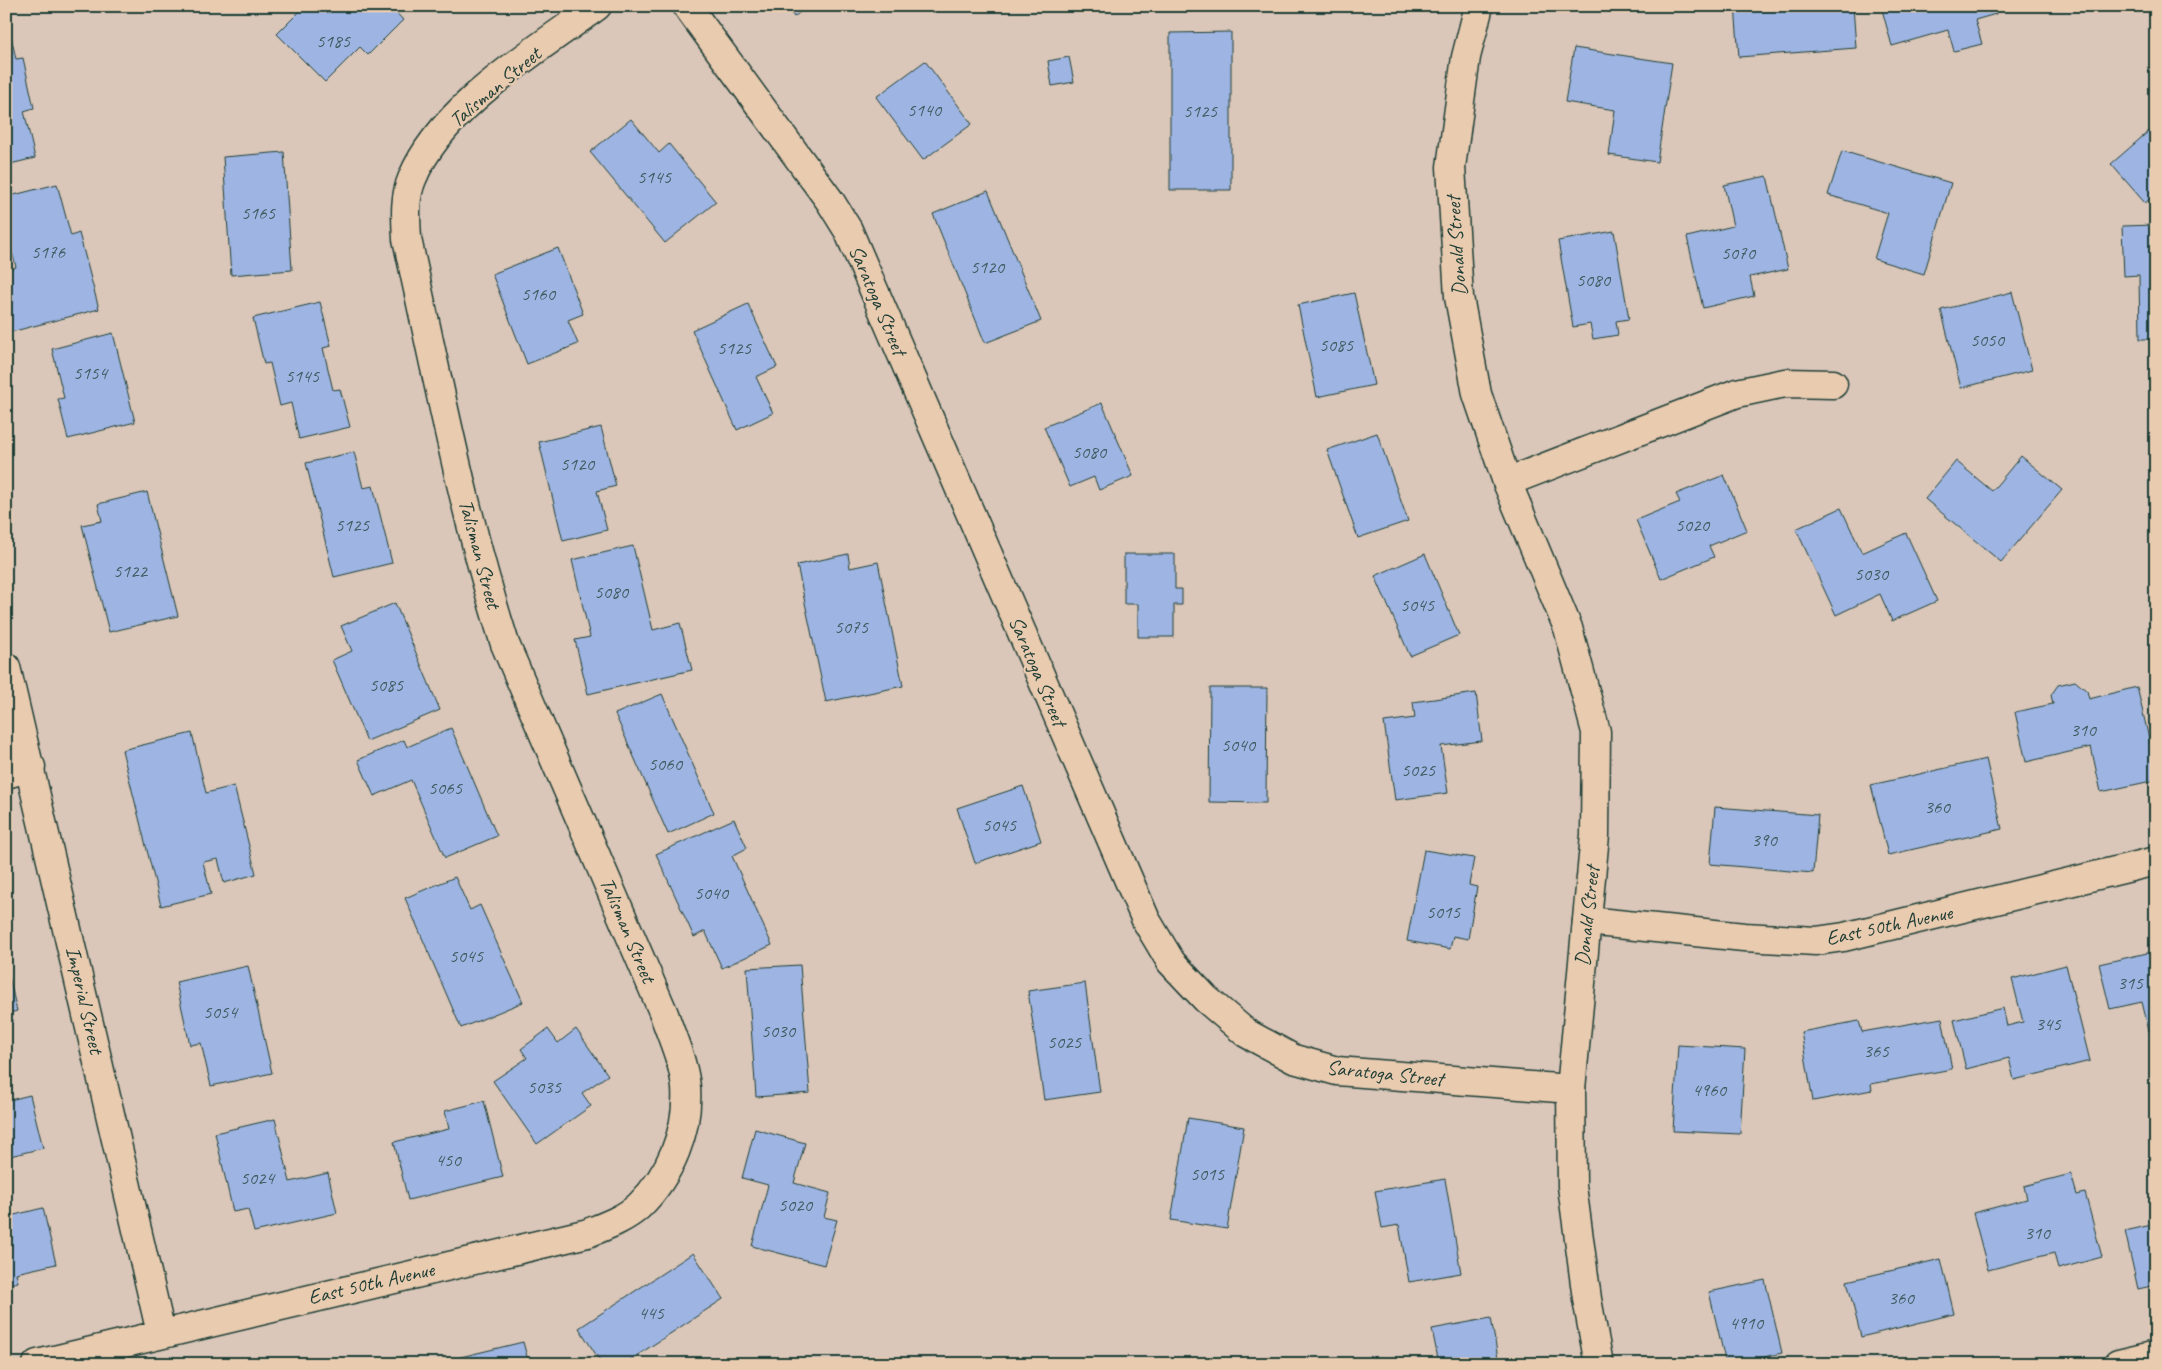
<svg xmlns="http://www.w3.org/2000/svg" width="2162" height="1370" font-family="Caveat,sans-serif">
<rect width="100%" height="100%" fill="#dac7ba"/>
<filter id="ink" filterUnits="userSpaceOnUse"><feTurbulence type="fractalNoise" baseFrequency=".02" numOctaves="2"/><feDisplacementMap in="SourceGraphic" scale="10" xChannelSelector="R" yChannelSelector="G"/><feConvolveMatrix kernelMatrix="1 2 1 2 8 2 1 2 1" color-interpolation-filters="sRGB"/></filter>
<g filter="url(#ink)">
<path fill="#9eb5e3" stroke="#1f3d34" d="M305 6H390L403 20 368 55 360 47 325 82 277 34Z
M786 6H808L794 17Z
M1735 6H1853L1856 48 1739 57Z
M1881 6H1994L1996 14 1975 20 1982 44 1954 51 1948 30 1892 46Z
M8 23 16 59 23 58 34 108 24 111 35 158 6 165V24Z
M1231 32V190H1170V33Z
M1574 48 1672 63 1657 162 1609 155 1615 110 1565 102Z
M1069 57 1074 82 1052 86 1048 61Z
M925 61 972 124 923 160 876 97Z
M631 119 659 153 669 144 716 202 665 243 590 152Z
M2156 125V194L2145 203 2111 164Z
M1842 151 1951 183 1924 274 1874 259 1888 213 1828 195Z
M284 152 292 270 231 275 223 157Z
M1767 176 1788 269 1750 277 1754 296 1703 308 1687 237 1733 226 1724 185Z
M57 184 71 236 79 233 99 309 7 333 6 270 16 267 6 229V197Z
M988 191 1041 321 985 343 933 214Z
M2156 225V339H2140L2139 275 2124 276 2122 226Z
M1614 231 1629 319 1616 321 1618 335 1593 339 1590 324 1573 327 1558 241Z
M558 248 583 314 568 320 578 344 527 364 492 274Z
M2012 292 2032 370 1961 388 1941 310Z
M1354 293 1374 385 1317 397 1298 305Z
M320 302 331 346 323 348 333 390 340 389 350 427 299 439 291 403 280 406 270 363 264 364 253 318Z
M748 304 777 367 756 377 773 413 737 430 692 330Z
M113 333 135 422 68 439 58 399 64 398 52 349Z
M1102 403 1133 476 1099 490 1094 477 1070 487 1044 427Z
M601 427 616 486 597 491 607 530 563 541 539 442Z
M1377 433 1408 521 1358 538 1327 450Z
M354 452 363 488 373 486 392 563 334 577 306 463Z
M2021 456 2062 490 2001 562 1925 499 1956 461 1992 491Z
M1724 475 1747 530 1709 546 1714 557 1661 579 1636 520 1680 502 1676 494Z
M147 492 178 616 109 632 82 525 102 521 98 504Z
M1841 508 1862 553 1906 533 1937 601 1892 621 1880 594 1836 615 1796 529Z
M633 546 653 630 680 623 692 670 588 694 575 640 590 637 572 560Z
M848 554 850 568 878 562 903 686 826 702 797 565Z
M1124 554H1175V589H1182V605H1174V637H1138V604H1124Z
M1425 554 1459 635 1410 656 1375 576Z
M395 603 440 710 367 741 332 660 352 651 341 626Z
M2075 681 2087 691 2089 699 2137 687 2156 769V780L2101 792 2091 747 2026 762 2015 712 2053 704 2051 695 2058 685Z
M1210 688H1267L1266 803 1209 802Z
M1476 693 1482 741 1441 746 1448 793 1395 800 1384 722 1415 718 1413 702Z
M662 694 714 813 668 834 615 714Z
M451 728 497 836 445 858 411 780 374 796 358 760 404 740 407 747Z
M192 733 206 793 234 786 256 874 224 883 218 859 203 862 211 894 161 906 122 750Z
M1986 759 2002 829 1888 855 1871 785Z
M1023 786 1041 841 975 863 957 808Z
M1715 807 1818 815 1813 873 1710 864Z
M734 819 747 848 732 856 772 945 722 968 705 931 694 937 656 854Z
M1424 850 1474 858 1469 885 1477 887 1468 939 1453 936 1450 949 1407 941Z
M455 877 470 910 480 905 523 1002 461 1028 405 898Z
M2156 951V1029L2149 1031 2142 1002 2110 1009 2099 964Z
M6 964 17 1011 6 1014Z
M800 965 810 1093 756 1097 747 968Z
M2066 965 2090 1061 2014 1080 2009 1058 1966 1069 1954 1020 2003 1008 2007 1026 2023 1022 2012 979Z
M248 966 272 1073 211 1086 201 1043 190 1045 176 982Z
M1085 983 1100 1092 1044 1100 1028 991Z
M1942 1018 1952 1069 1871 1084 1872 1090 1813 1101 1801 1032 1859 1021 1862 1032Z
M548 1029 558 1043 576 1029 608 1075 582 1093 591 1106 537 1144 493 1081 527 1058 521 1049Z
M1678 1045 1745 1049 1740 1134 1673 1131Z
M6 1071 11 1088 6 1090Z
M30 1095 43 1148 6 1157V1101Z
M484 1101 503 1177 408 1200 394 1142 449 1129 445 1111Z
M1188 1118 1244 1127 1227 1229 1171 1220Z
M275 1119 290 1182 328 1173 337 1213 254 1232 248 1209 233 1212 215 1133Z
M755 1129 805 1143 794 1183 830 1193 824 1217 837 1220 824 1265 752 1246 768 1185 742 1178Z
M2071 1174 2077 1195 2085 1193 2102 1257 2058 1269 2054 1253 1988 1270 1973 1213 2027 1199 2024 1186Z
M1445 1179 1461 1273 1409 1282 1399 1225 1382 1228 1375 1191Z
M43 1208 56 1264 16 1273 18 1282 6 1285V1217Z
M2156 1224V1285L2138 1289 2125 1231Z
M693 1253 723 1299 624 1364H602L579 1328Z
M1941 1259 1954 1314 1861 1337 1847 1281Z
M1765 1280 1782 1353 1735 1364H1726L1709 1292Z
M1491 1318 1499 1364H1439L1432 1329Z
M523 1342 529 1364H444V1361Z
M1352 1359 1353 1364H1327Z"/>
<g fill="none" stroke-linecap="round" stroke-linejoin="round">
<defs>
<path id="minor" d="M687 6 830 201 848 230 1146 920 1171 962 1206 999 1246 1033 1294 1059 1337 1071 1571 1089
M1507 482 1737 393 1785 383 1833 384
M6 667 161 1333
M6 774 31 767
M1587 921 1744 937 1816 941 1844 937 2156 861
M37 1364 588 1233C605 1226 625 1219 639 1206 670 1176 689 1130 686 1088 684 1063 672 1038 664 1014L505 644C463 512 437 375 407 239 406 219 404 198 412 179 441 107 536 51 597 6
M2118 1364 2156 1355"/>
<path id="tertiary" d="M1479 6 1466 57 1451 167 1459 297 1477 394 1507 482 1568 628 1596 732 1595 835 1571 1089 1572 1186 1587 1299 1599 1364"/>
</defs>
<use href="#minor" stroke="#1f3d34" stroke-width="31"/>
<use href="#tertiary" stroke="#1f3d34" stroke-width="31"/>
<use href="#minor" stroke="#e9cbb0" stroke-width="28"/>
<use href="#tertiary" stroke="#e9cbb0" stroke-width="28"/>
</g>
</g>
<g text-anchor="middle" dominant-baseline="central" stroke-width="4.5" stroke-linejoin="round" paint-order="stroke">
<g font-size="19" fill="#3f5b60">
<text x="333" y="41">5185</text>
<text x="924" y="110">5140</text>
<text x="1200" y="111">5125</text>
<text x="654" y="177">5145</text>
<text x="258" y="213">5165</text>
<text x="48" y="252">5176</text>
<text x="1738" y="253">5070</text>
<text x="987" y="267">5120</text>
<text x="1593" y="280">5080</text>
<text x="538" y="294">5160</text>
<text x="1987" y="340">5050</text>
<text x="1336" y="345">5085</text>
<text x="734" y="348">5125</text>
<text x="90" y="373">5154</text>
<text x="302" y="376">5145</text>
<text x="1089" y="452">5080</text>
<text x="577" y="464">5120</text>
<text x="352" y="525">5125</text>
<text x="1692" y="525">5020</text>
<text x="130" y="571">5122</text>
<text x="1871" y="574">5030</text>
<text x="611" y="592">5080</text>
<text x="1417" y="605">5045</text>
<text x="851" y="627">5075</text>
<text x="386" y="685">5085</text>
<text x="2083" y="730">310</text>
<text x="1238" y="745">5040</text>
<text x="665" y="764">5060</text>
<text x="1418" y="770">5025</text>
<text x="445" y="788">5065</text>
<text x="1937" y="807">360</text>
<text x="999" y="825">5045</text>
<text x="1764" y="840">390</text>
<text x="711" y="893">5040</text>
<text x="1443" y="912">5015</text>
<text x="466" y="956">5045</text>
<text x="2130" y="983">315</text>
<text x="220" y="1012">5054</text>
<text x="2048" y="1024">345</text>
<text x="778" y="1031">5030</text>
<text x="1064" y="1042">5025</text>
<text x="1876" y="1051">365</text>
<text x="544" y="1087">5035</text>
<text x="1709" y="1090">4960</text>
<text x="448" y="1160">450</text>
<text x="1207" y="1174">5015</text>
<text x="257" y="1178">5024</text>
<text x="795" y="1205">5020</text>
<text x="2037" y="1233">310</text>
<text x="1901" y="1298">360</text>
<text x="651" y="1313">445</text>
<text x="1746" y="1323">4910</text>
</g>
<g font-size="21" fill="#1f3d34" stroke="#e9cbb0">
<text transform="translate(495 87) rotate(-40)">Talisman Street</text>
<text transform="translate(1456 246) rotate(-94)">Donald Street</text>
<text transform="translate(878 300) rotate(67)">Saratoga Street</text>
<text transform="translate(480 554) rotate(75)">Talisman Street</text>
<text transform="translate(1038 671) rotate(67)">Saratoga Street</text>
<text transform="translate(1587 916) rotate(-84)">Donald Street</text>
<text transform="translate(1889 925) rotate(-12)">East 50th Avenue</text>
<text transform="translate(628 930) rotate(67)">Talisman Street</text>
<text transform="translate(85 1000) rotate(77)">Imperial Street</text>
<text transform="translate(1385 1073) rotate(6)">Saratoga Street</text>
<text transform="translate(371 1283) rotate(-13)">East 50th Avenue</text>
</g>
</g>
<rect width="2162" height="1370" fill="none" stroke="#e9cbb0" stroke-width="25"/>
<rect x="12" y="12" width="2137" height="1345" fill="none" stroke="#1f3d34" stroke-width="2" filter="url(#ink)"/>
</svg>
